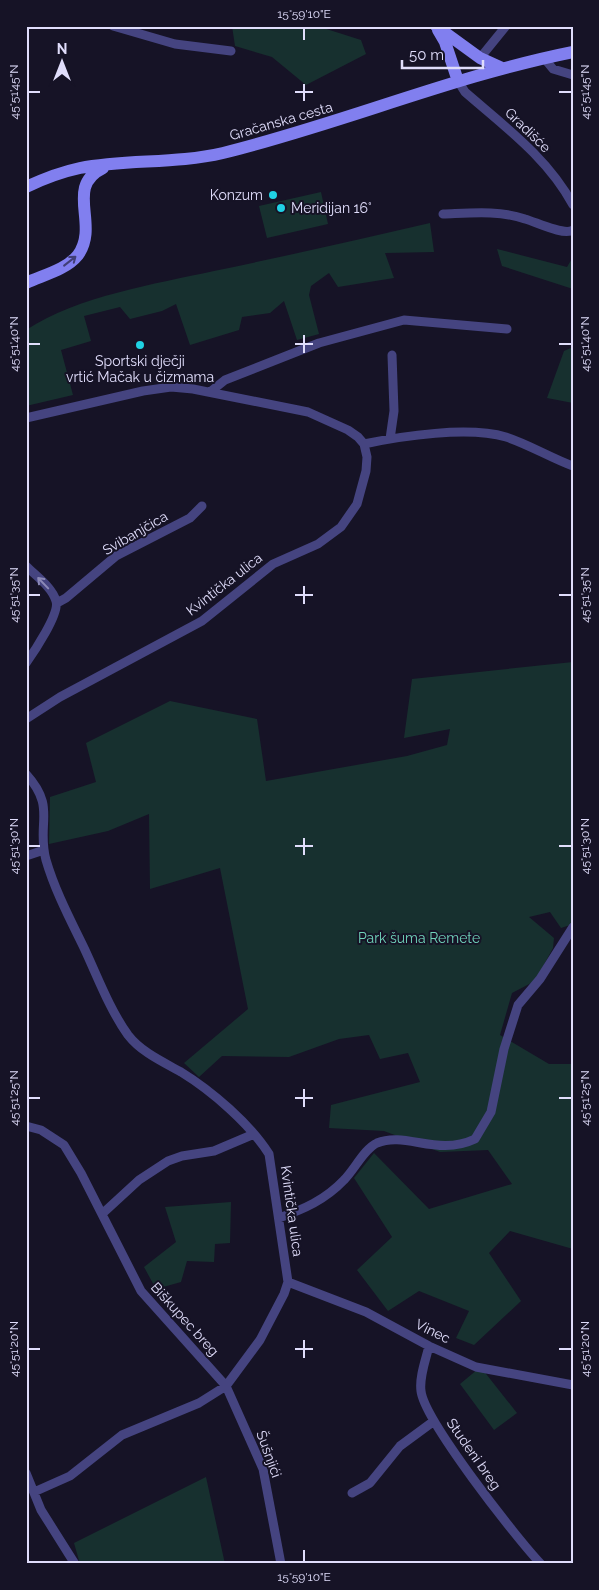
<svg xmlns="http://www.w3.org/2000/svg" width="599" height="1590" font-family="Raleway,sans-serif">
<rect width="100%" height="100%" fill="#161326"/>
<path fill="#17302f" d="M232 26H317L361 40 366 54 306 85 272 57 235 46Z
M321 192 328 224 267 238 259 206Z
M430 223 434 252 385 253 394 278 338 287 329 273 311 286 309 295 319 334 297 340 284 301 270 313 242 317 239 330 190 345 176 304 162 311 130 319 120 307 84 316 91 341 61 350 73 395 26 406V330C78 296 155 284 214 271 286 256 358 240 430 223Z
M497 249 567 267 573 257V289L502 266Z
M573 347V403L547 398 564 351Z
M573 662V924L561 928 550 912 529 917 554 938 553 948 535 981 512 993 500 1035 549 1064H573V1249L510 1231 489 1253 521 1301 474 1345 456 1338 469 1311 419 1291 388 1311 357 1270 392 1237 354 1178 374 1153 429 1209 512 1184 488 1150 440 1152 384 1131 329 1128 331 1105 420 1082 408 1053 380 1059 369 1035 339 1039 289 1057 222 1056 199 1077 184 1063 248 1009 220 868 150 889 149 814 108 831 49 844 50 797 96 782 86 743 170 701 257 719 266 781 407 756 447 745 450 729 404 738 412 679Z
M231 1202 230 1243 215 1244 214 1262 187 1261 181 1282 156 1289 144 1267 176 1242 165 1207Z
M478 1369 483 1370 517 1413 494 1430 460 1384Z
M206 1477 225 1564H80L74 1543Z"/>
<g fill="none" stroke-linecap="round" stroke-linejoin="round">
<path stroke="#454480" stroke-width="9" d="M113 26 175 44 231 51
M480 58 506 26
M544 58 553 69 573 75
M458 81 465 92C504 126 548 158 573 205
M443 214C471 213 499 210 525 219 536 222 564 236 573 230
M210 392 225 380 319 343 404 320 507 329
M26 418 143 391 171 387 193 389 308 412 348 430 358 437 364 444 367 457 366 471 357 504 341 527 318 544 273 564 202 621 60 697 26 719
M390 439 394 411 392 355
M364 444C402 436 468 426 506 437 528 444 551 458 573 466
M26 566C36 576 52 587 56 601 60 613 34 652 26 663
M57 603 66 598 116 556 190 518 202 506
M26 774C57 808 36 823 46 860 55 891 71 921 85 950 98 978 110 1010 128 1035 141 1052 163 1062 181 1072 212 1091 250 1124 269 1154L288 1282 284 1294 260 1340 226 1386 199 1403 122 1435 70 1476 34 1492
M26 856 44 850
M26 1126 41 1130 64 1145 81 1173 141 1291 226 1386 263 1469 281 1564
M102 1214 139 1180 168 1161 182 1156 214 1151 254 1134
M279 1218C304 1209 325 1200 344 1180 355 1169 364 1149 377 1143 406 1131 437 1157 475 1139L491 1112 504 1049 518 1005 540 979 573 927
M288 1282 366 1312 429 1346 476 1367 573 1385
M429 1346C426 1359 419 1377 421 1391 424 1420 517 1539 541 1564
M26 1473 41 1510 75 1564
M352 1493 370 1483 400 1446 434 1421"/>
<path stroke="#817fef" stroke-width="12" d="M436 26 480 58 502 68
M438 30 445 42 458 81
M26 187C43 179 61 172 80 168 127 159 176 164 223 153 341 124 453 76 573 52
M26 283C43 275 66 270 78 255 100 224 64 187 103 168"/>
</g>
<defs><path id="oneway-shaft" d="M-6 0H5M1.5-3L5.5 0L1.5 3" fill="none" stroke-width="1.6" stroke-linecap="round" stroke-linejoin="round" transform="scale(1.25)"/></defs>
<use stroke="#413e76" href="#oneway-shaft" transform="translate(70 261) rotate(-38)"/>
<use stroke="#8b89b7" href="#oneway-shaft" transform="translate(43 583) rotate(-134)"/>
<path fill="none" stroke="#e0ddfb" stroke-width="2" d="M304 28V40M304 84V101M28 92H40M295 92H313M559 92H572M304 335V353M28 344H40M295 344H313M559 344H572M304 586V604M28 595H40M295 595H313M559 595H572M304 838V855M28 846H40M295 846H313M559 846H572M304 1089V1107M28 1098H40M295 1098H313M559 1098H572M304 1340V1358M28 1349H40M295 1349H313M559 1349H572M304 1550V1562"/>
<g fill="#20d2e4" stroke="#161326" stroke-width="2">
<circle cx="273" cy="195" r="5"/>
<circle cx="281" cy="208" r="5"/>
<circle cx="140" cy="345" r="5"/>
</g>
<g text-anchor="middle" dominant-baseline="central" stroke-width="4" stroke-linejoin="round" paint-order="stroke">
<g font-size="14" fill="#e0ddfb" stroke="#161326">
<text transform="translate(281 121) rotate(-16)">Gračanska cesta</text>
<text transform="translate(528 130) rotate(44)">Gradišće</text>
<text transform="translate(135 533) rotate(-30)">Svibanjčica</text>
<text transform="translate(224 584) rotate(-38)">Kvintička ulica</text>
<text transform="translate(292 1211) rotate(82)">Kvintička ulica</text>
<text transform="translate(185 1319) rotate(48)">Biškupec breg</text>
<text transform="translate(433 1331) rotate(26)">Vinec</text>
<text transform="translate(269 1454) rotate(70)">Šušnjići</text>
<text transform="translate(474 1454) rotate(55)">Studeni breg</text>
</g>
<g font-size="14" fill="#e0ddfb" stroke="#161326" text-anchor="end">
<text x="263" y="195">Konzum</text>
<text x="291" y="208" text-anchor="start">Meridijan 16°</text>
<text x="140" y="361" text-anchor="middle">Sportski dječji<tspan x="140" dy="16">vrtić Mačak u čizmama</tspan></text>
</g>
<g font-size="14" fill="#70d3ba" stroke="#161326">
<text x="419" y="938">Park šuma Remete</text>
</g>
</g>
<rect width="599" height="1590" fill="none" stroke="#161326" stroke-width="55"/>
<g transform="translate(62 62)" stroke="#161326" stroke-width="4" paint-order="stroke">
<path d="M0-4L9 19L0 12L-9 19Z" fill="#e0ddfb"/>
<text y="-8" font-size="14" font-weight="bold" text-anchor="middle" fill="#e0ddfb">N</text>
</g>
<path d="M402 60v8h81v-8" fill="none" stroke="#e0ddfb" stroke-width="2.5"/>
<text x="409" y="60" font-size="15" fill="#e0ddfb" stroke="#161326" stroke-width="4" paint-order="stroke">50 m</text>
<rect x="28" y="28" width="544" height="1534" fill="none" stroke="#e0ddfb" stroke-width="2"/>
<g font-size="12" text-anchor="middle" fill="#e0ddfb">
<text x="304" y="18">15°59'10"E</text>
<text transform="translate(14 92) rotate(-90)" y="4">45°51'45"N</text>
<text transform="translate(585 92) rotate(-90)" y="4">45°51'45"N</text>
<text transform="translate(14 344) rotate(-90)" y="4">45°51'40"N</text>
<text transform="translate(585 344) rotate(-90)" y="4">45°51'40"N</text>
<text transform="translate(14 595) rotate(-90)" y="4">45°51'35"N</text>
<text transform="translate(585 595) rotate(-90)" y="4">45°51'35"N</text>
<text transform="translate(14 846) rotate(-90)" y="4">45°51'30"N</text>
<text transform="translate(585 846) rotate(-90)" y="4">45°51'30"N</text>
<text transform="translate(14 1098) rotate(-90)" y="4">45°51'25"N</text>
<text transform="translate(585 1098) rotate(-90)" y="4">45°51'25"N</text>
<text transform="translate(14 1349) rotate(-90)" y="4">45°51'20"N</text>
<text transform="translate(585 1349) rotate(-90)" y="4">45°51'20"N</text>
<text x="304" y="1581">15°59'10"E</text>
</g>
</svg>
